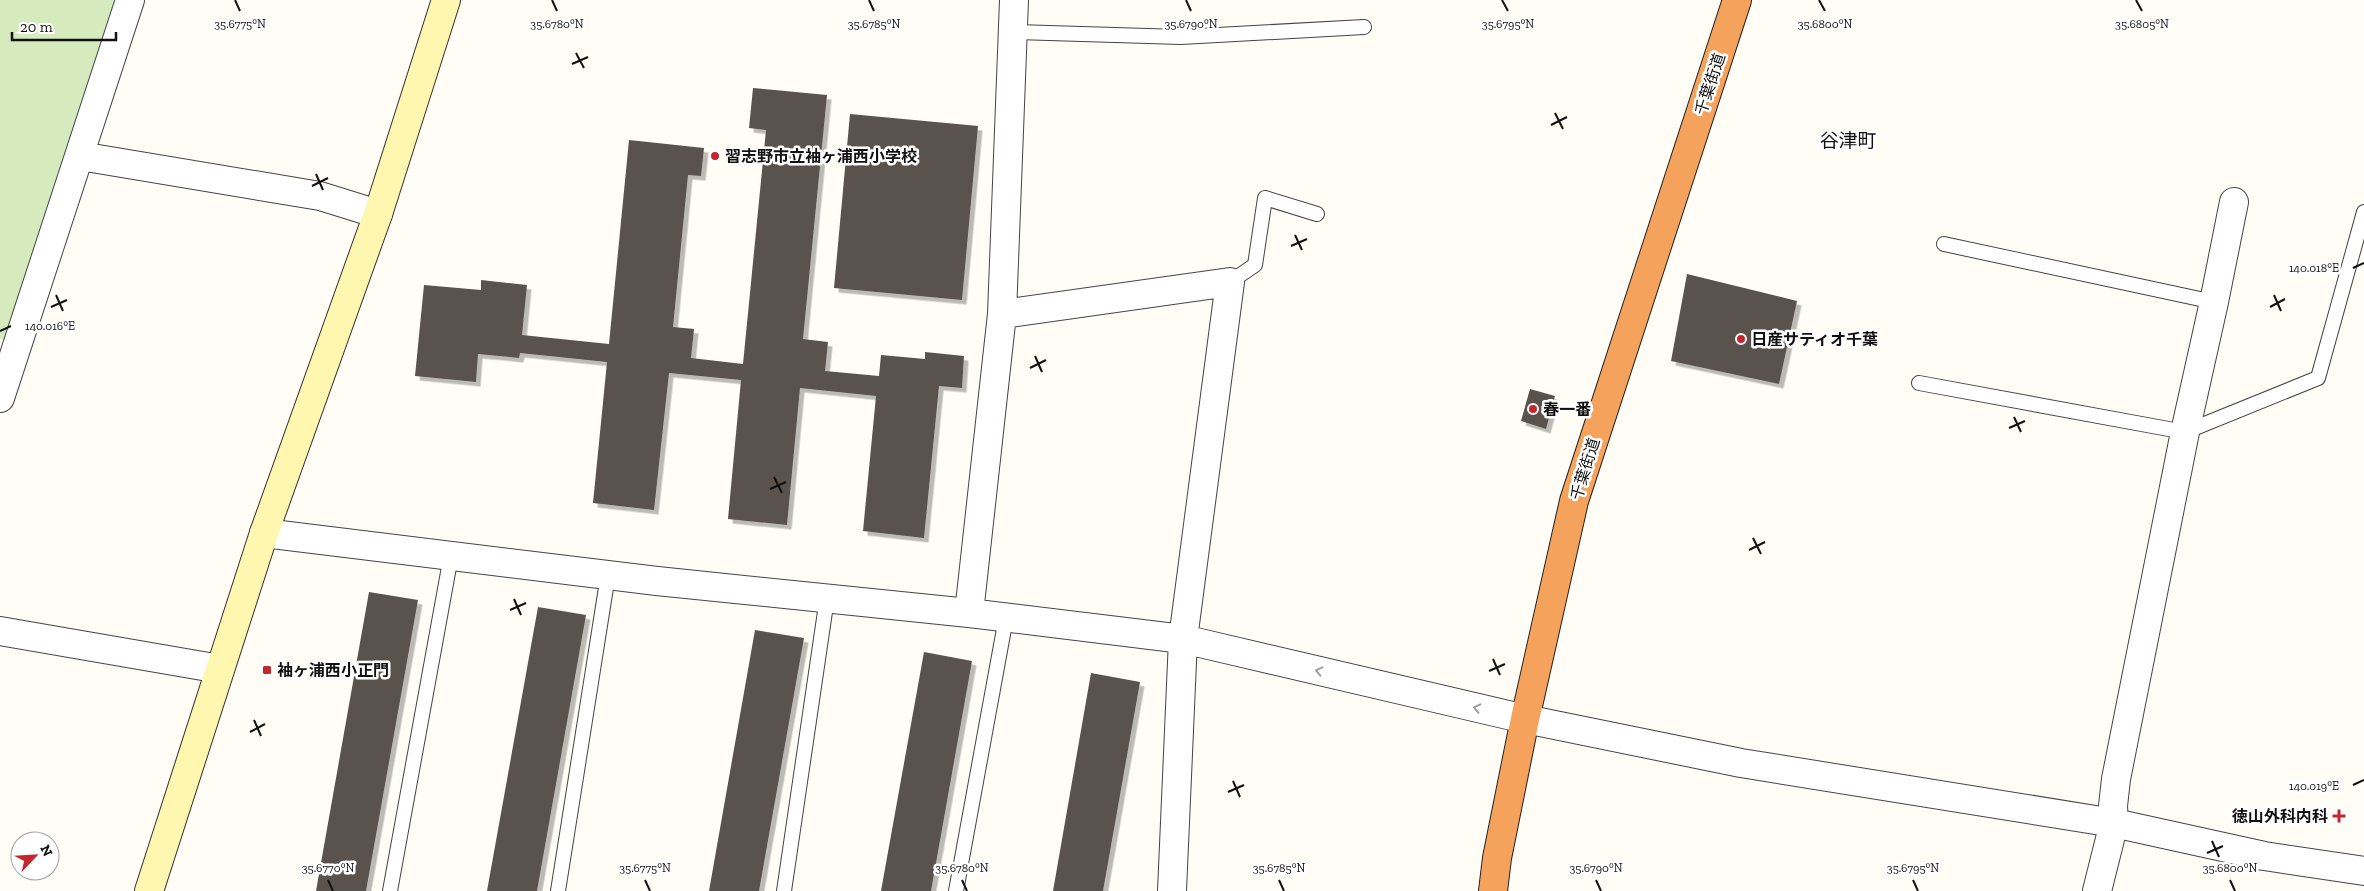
<svg xmlns="http://www.w3.org/2000/svg" width="2364" height="891" font-family="'Zilla Slab','Noto Sans JP',serif">
<defs>
<filter id="shadow"><feDropShadow dx="4.5" dy="4.5" stdDeviation="0" flood-color="#0004"/></filter>
</defs>
<rect width="100%" height="100%" fill="#fffdf5"/>
<path fill="#d5ebbd" d="M0 0H115L5 340 0 339Z"/>
<path fill="#5a524d" filter="url(#shadow)" d="M753 88 827 95 803 339 828 342 825 371 879 376 881 355 925 359V352L964 356 962 388 939 386 924 538 863 531 876 396 800 388 787 525 728 519 741 380 669 373 654 510 593 503 607 362 520 353 519 358 478 354 476 382 415 376 424 285 481 290V280L527 285 522 335 609 344 629 140 704 148 701 176 688 175 673 327 694 329 691 358 743 364 766 130 749 128Z
M850 114 978 126 962 300 834 288Z
M1687 274 1797 301 1779 384 1671 361Z
M1530 389 1555 396 1546 429 1521 421Z
M369 592 418 600 366 891H316Z
M538 607 586 615 537 891H487Z
M755 630 804 638 759 891H709Z
M924 652 972 661 931 891H881Z
M1091 673 1140 682 1103 891H1053Z"/>
<g fill="none" stroke-linecap="round" stroke-linejoin="round">
<defs>
<path id="lane" d="M1013 32 1181 37 1364 27
M1944 244 2214 302
M1230 282 1255 265 1265 198 1317 214
M1919 383 2185 432 2318 378 2364 212
M390 891 451 556
M558 891 608 575
M784 891 827 598
M956 891 1006 618"/>
<path id="street" d="M80 156 320 196 378 214
M1002 314 1230 282 1183 639 1172 891
M0 398 130 0
M264 533 657 581 969 613 1183 639 1525 719 1741 763 2114 823 2264 856 2364 871
M969 613 1002 314 1014 0
M0 631 220 669
M2097 891 2114 823 2113 806 2116 779 2185 432 2214 302 2234 202"/>
<path id="secondary" d="M149 891 264 533 378 214 446 0"/>
<path id="highway" d="M1493 891 1497 858 1525 719 1574 501 1737 0"/>
</defs>
<use href="#lane" stroke="#444" stroke-width="16"/>
<use href="#street" stroke="#444" stroke-width="30"/>
<use href="#secondary" stroke="#333" stroke-width="30"/>
<use href="#highway" stroke="#222" stroke-width="30"/>
<use href="#lane" stroke="#fff" stroke-width="14"/>
<use href="#street" stroke="#fff" stroke-width="28"/>
<use href="#secondary" stroke="#fff6b0" stroke-width="28"/>
<use href="#highway" stroke="#f5a25d" stroke-width="28"/>
</g>
<defs><path id="oneway-chevron" d="M-2-3.5L2.5 0L-2 3.5" fill="none" stroke-width="1.6" stroke-linecap="round" stroke-linejoin="round" transform="scale(1.25)"/></defs>
<g stroke="#a0a0a0">
<use href="#oneway-chevron" transform="translate(1319 671) rotate(-167)"/>
<use href="#oneway-chevron" transform="translate(1477 708) rotate(-167)"/>
</g>
<path fill="none" stroke="#111" stroke-width="2" d="M235 0 240 11M552 0 557 11M869 0 874 11M1186 0 1191 11M1502 0 1508 11M1819 0 1825 11M2136 0 2142 11M576 53 584 68M572 64 588 57M1555 113 1563 129M1551 125 1567 117M316 174 323 190M312 186 328 178M1295 235 1302 250M1291 246 1307 239M2353 268 2364 263M56 295 63 311M2274 295 2281 311M51 307 67 300M2270 307 2285 299M0 331 11 326M1035 356 1042 372M1030 368 1046 360M2014 417 2021 432M2009 428 2025 421M774 477 782 493M770 489 786 482M1753 538 1761 554M1749 550 1765 542M514 599 521 615M510 610 526 603M1493 659 1500 675M1489 671 1505 664M254 720 261 736M250 732 265 724M1233 781 1240 797M2353 785 2364 780M1228 792 1244 785M2212 841 2219 857M2207 853 2223 846M328 880 333 891M645 880 650 891M962 880 967 891M1279 880 1284 891M1596 880 1601 891M1913 880 1918 891M2230 880 2235 891"/>
<g fill="#c4262e" stroke="#fff" stroke-width="2">
<circle cx="715" cy="156" r="5"/>
<circle cx="1741" cy="339" r="5"/>
<circle cx="1533" cy="409" r="5"/>
<rect x="262" y="665" width="10" height="10" rx="2.5"/>
<path d="M2336.5 808.5h5v5h5v5h-5v5h-5v-5h-5v-5h5z"/>
</g>
<g text-anchor="middle" dominant-baseline="central" stroke-width="5" stroke-linejoin="round" paint-order="stroke">
<g font-size="16" fill="#111" stroke="#fff">
<text transform="translate(1710 84) rotate(-72)">千葉街道</text>
<text transform="translate(1585 469) rotate(-73)">千葉街道</text>
</g>
<g font-size="16" font-weight="bold" fill="#111" stroke="#fff" text-anchor="start">
<text x="725" y="156">習志野市立袖ヶ浦西小学校</text>
<text x="1751" y="339">日産サティオ千葉</text>
<text x="1543" y="409">春一番</text>
<text x="277" y="670">袖ヶ浦西小正門</text>
<text x="2328" y="816" text-anchor="end">徳山外科内科</text>
</g>
<g font-size="19" fill="#111" stroke="#fff">
<text x="1848" y="140">谷津町</text>
</g>
</g>
<g font-size="12" text-anchor="middle" fill="#111" stroke="#fff" stroke-width="5" stroke-linejoin="round" paint-order="stroke">
<text x="240" y="28">35.6775°N</text>
<text x="557" y="28">35.6780°N</text>
<text x="874" y="28">35.6785°N</text>
<text x="1191" y="28">35.6790°N</text>
<text x="1508" y="28">35.6795°N</text>
<text x="1825" y="28">35.6800°N</text>
<text x="2142" y="28">35.6805°N</text>
<text x="2314" y="272">140.018°E</text>
<text x="50" y="330">140.016°E</text>
<text x="2314" y="790">140.019°E</text>
<text x="1913" y="872">35.6795°N</text>
<text x="328" y="872">35.6770°N</text>
<text x="645" y="872">35.6775°N</text>
<text x="962" y="872">35.6780°N</text>
<text x="1279" y="872">35.6785°N</text>
<text x="1596" y="872">35.6790°N</text>
<text x="2230" y="872">35.6800°N</text>
</g>
<g transform="translate(35 856) rotate(65)"><circle r="24" fill="#ffffff" stroke="#a0a0a0"/>
<path d="M0-4L9 19L0 12L-9 19Z" fill="#c4262e"/>
<text y="-8" font-size="14" font-weight="bold" text-anchor="middle" fill="#111111">N</text>
</g>
<path d="M12 32v8h104v-8" fill="none" stroke="#111111" stroke-width="2.5"/>
<text x="20" y="32" font-size="15" fill="#111111" stroke="#ffffff" stroke-width="4" paint-order="stroke">20 m</text>
</svg>
